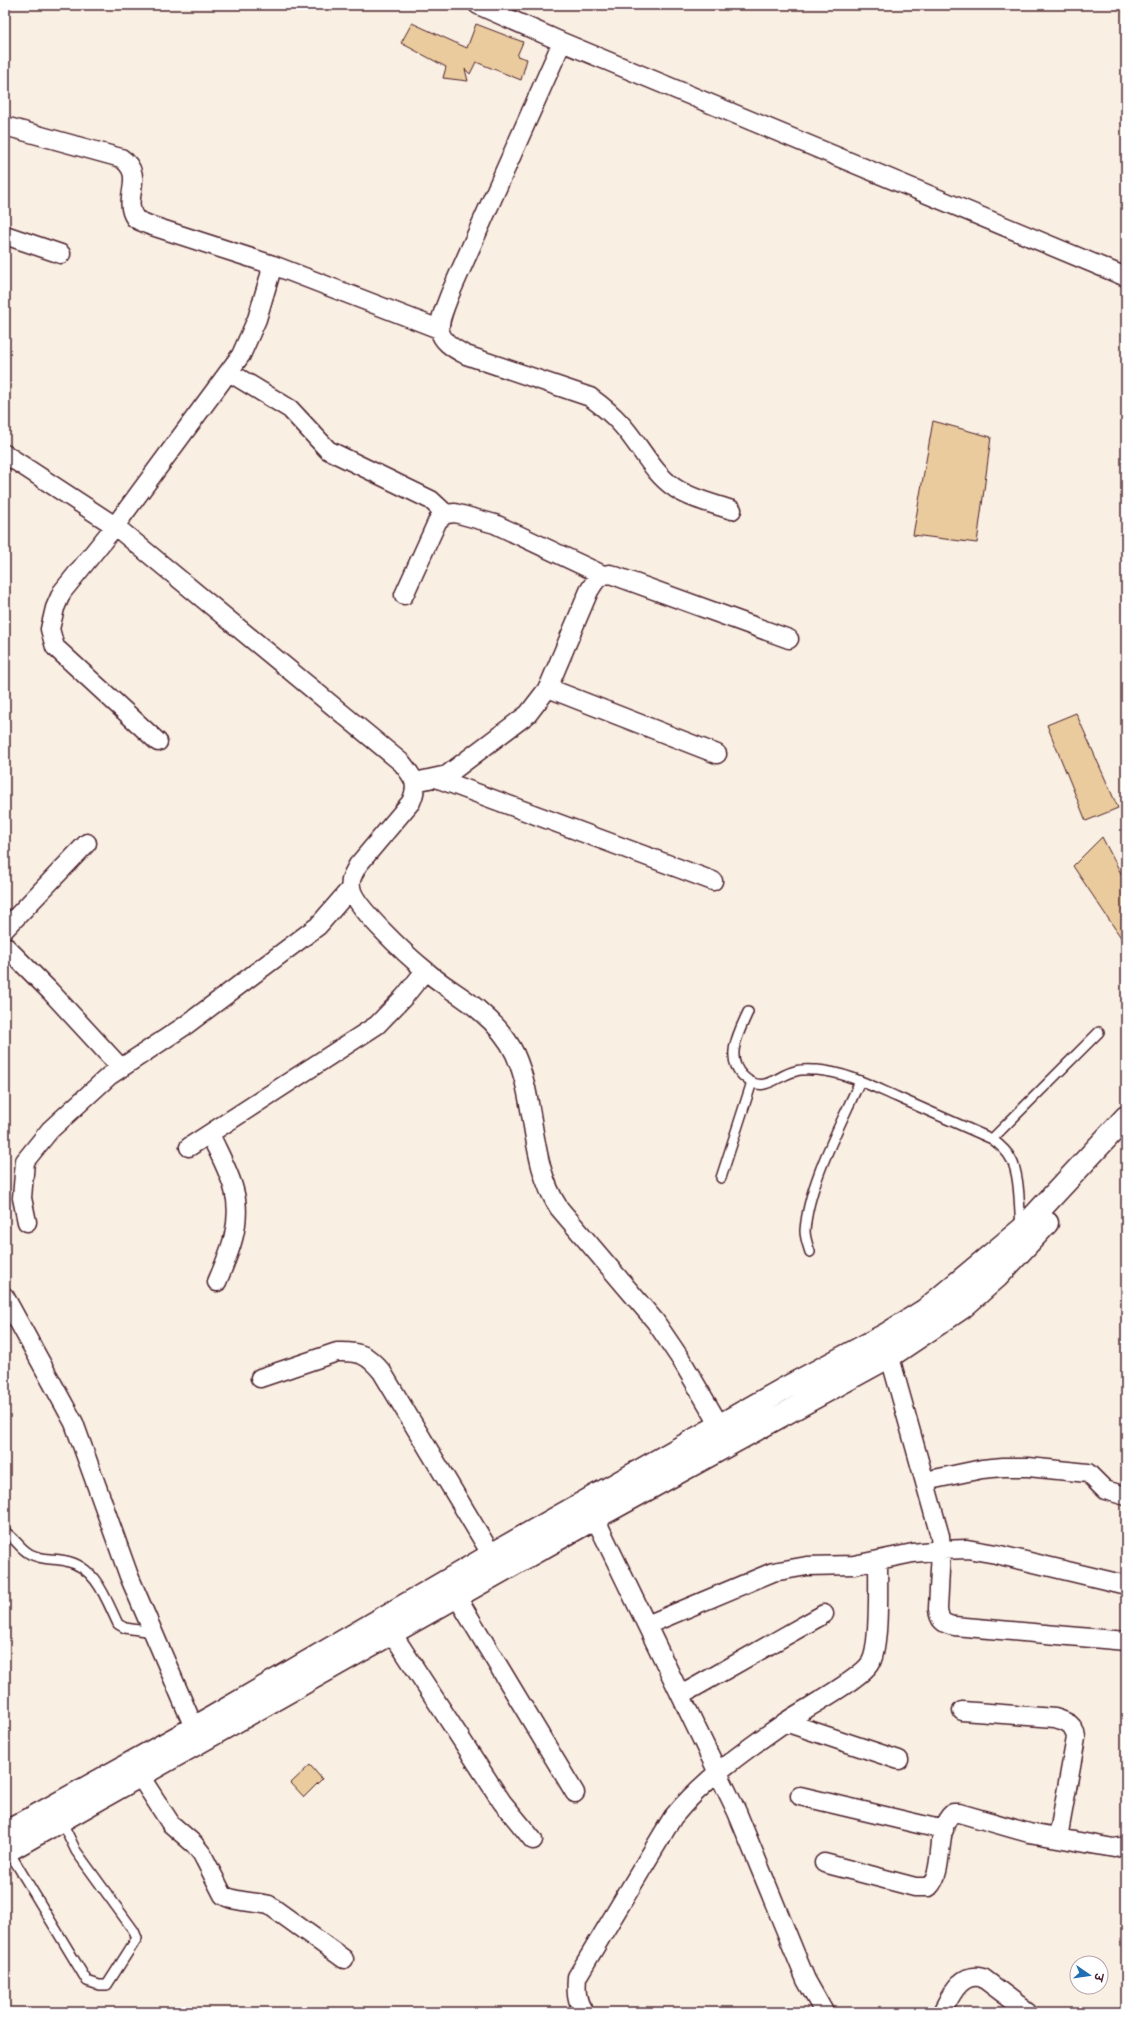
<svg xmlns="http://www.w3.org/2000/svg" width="1131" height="2017" font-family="'Patrick Hand','Playpen Sans Deva',sans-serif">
<rect width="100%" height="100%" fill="#f9efe2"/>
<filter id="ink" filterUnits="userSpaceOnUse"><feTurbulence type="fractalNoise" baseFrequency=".025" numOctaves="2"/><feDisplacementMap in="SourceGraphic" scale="8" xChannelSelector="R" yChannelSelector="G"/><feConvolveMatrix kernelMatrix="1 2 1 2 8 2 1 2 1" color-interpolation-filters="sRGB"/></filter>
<g filter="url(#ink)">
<path fill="#eacb9d" stroke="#4a1f2b" d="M412 23 467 48 476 24 523 42 517 56 527 59 521 80 476 62 470 74 465 69 468 81 443 78 446 67 401 43Z
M933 421 991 437 977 543 913 535Z
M1076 713 1118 808 1086 821 1047 725Z
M1102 837 1126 883V945L1073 866Z
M310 1765 322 1779 304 1797 291 1783Z"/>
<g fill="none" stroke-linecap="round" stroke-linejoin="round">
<defs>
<path id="service" d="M748 1012C739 1032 724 1058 743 1076 764 1096 776 1075 796 1071 802 1069 811 1070 817 1070 845 1072 872 1086 897 1097 929 1111 961 1125 992 1139 1000 1145 1007 1151 1011 1159 1020 1174 1019 1208 1021 1226
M992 1139 1099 1032
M721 1178 752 1082
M810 1252C808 1246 805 1238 805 1231 808 1184 841 1124 860 1081
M5 1532C15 1538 20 1549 30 1554 44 1561 53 1558 66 1561 96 1567 106 1599 118 1624L125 1628 152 1632
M8 1850 87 1981 99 1985H107L137 1938 134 1931 76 1851 61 1820"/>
<path id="minor" d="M478 5 562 42 1126 277
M562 42 450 294C437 328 431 337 466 355L590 397C601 405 611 413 620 423 639 443 652 473 675 488 691 499 714 504 732 510
M5 126 121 158C147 176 121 198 135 218 138 221 145 223 149 225L273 265 439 329
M5 235 61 254
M229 372 290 409 328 450 431 500 446 514
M5 454 115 526 402 763C414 778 419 784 411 802L358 865C355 871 349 879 351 887 353 906 409 957 425 970 442 986 464 996 481 1012 494 1023 508 1039 515 1054 537 1103 529 1163 559 1208L655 1321 682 1361 720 1426
M404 595 438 520 446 514 455 513 495 524 603 575
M548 688 717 754
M158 742 55 647 50 629 55 608 62 592 115 526 241 355 257 319 273 265
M436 778 713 881
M415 782 447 775 528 714 548 688 589 591C595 581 598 575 610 574L789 639
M5 929 87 843
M5 946 50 991 121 1068
M210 1134C218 1152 229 1171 234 1190 243 1222 229 1254 217 1282
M189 1147 377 1025 404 997 425 971
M27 1222 22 1198 25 1161 50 1130 109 1076 186 1025 318 926 351 888
M5 1297 74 1423 129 1576 199 1739
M886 1343 940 1536 941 1550 938 1609C939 1620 943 1624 954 1626L1126 1641
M260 1378 337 1352C360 1351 368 1355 382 1372L499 1567
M925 1481 982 1469 1003 1467H1028L1088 1473 1105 1490 1126 1496
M595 1518 737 1812 806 1980 824 2012
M457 1597 575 1793
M647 1625 773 1572 807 1566 854 1565 913 1553 941 1550 967 1549 996 1554 1126 1585
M392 1633 502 1802 533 1840
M681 1695 824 1614
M962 1711 1055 1718C1068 1722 1074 1724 1076 1738L1058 1838
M785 1722 899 1760
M140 1776 171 1824 194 1844 202 1854 223 1895C236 1903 254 1901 269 1905L344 1959
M800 1796 944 1830
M824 1863 915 1887H929C946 1870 934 1828 953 1813H959L1029 1833 1114 1848 1126 1846
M584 2012C576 2001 576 1990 577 1977L673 1817C704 1779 744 1751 784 1723 802 1710 862 1679 871 1662 880 1646 878 1582 878 1560
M942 2012C951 1995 961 1971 983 1978L1028 2012"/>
<path id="primary" d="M5 1833 194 1728 491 1555 782 1390 885 1335 925 1310 1022 1229 1126 1117
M5 1852 595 1518 890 1356 963 1307 997 1277 1047 1223"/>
</defs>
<use href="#service" stroke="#4a1f2b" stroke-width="12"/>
<use href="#minor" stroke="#4a1f2b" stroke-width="21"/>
<use href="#primary" stroke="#4a1f2b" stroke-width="25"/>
<use href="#service" stroke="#fff" stroke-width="9"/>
<use href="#minor" stroke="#fff" stroke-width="18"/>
<use href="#primary" stroke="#fff" stroke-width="22"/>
</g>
</g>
<rect width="1131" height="2017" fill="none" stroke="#fff" stroke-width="20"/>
<rect x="10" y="10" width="1111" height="1997" fill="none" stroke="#4a1f2b" stroke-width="1.5" filter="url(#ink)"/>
<g transform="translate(1089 1975) rotate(103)"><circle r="19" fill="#ffffff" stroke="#b7a5aa"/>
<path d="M0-3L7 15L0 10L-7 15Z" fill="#1f6fb2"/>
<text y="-6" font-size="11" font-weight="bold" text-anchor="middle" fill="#4a1f2b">उ</text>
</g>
</svg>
